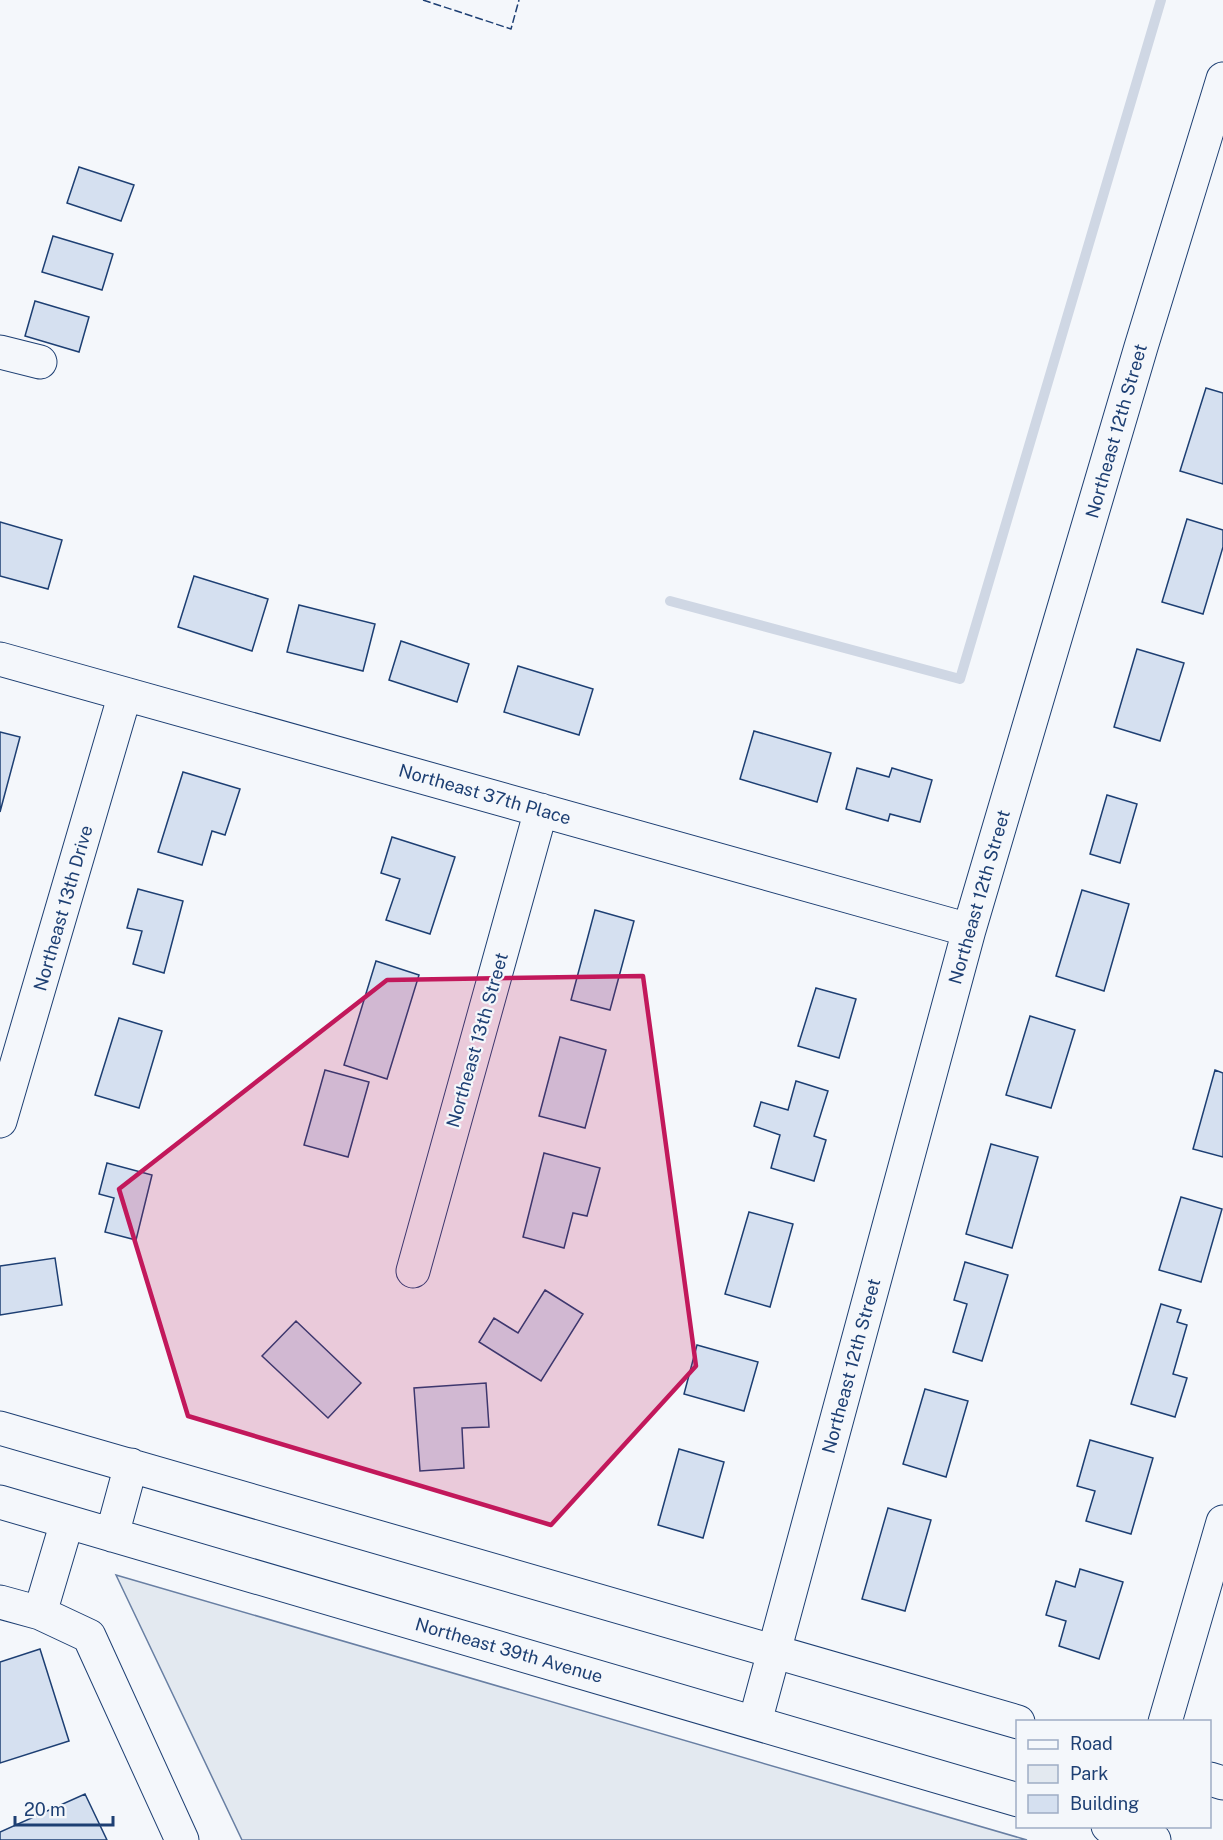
<svg xmlns="http://www.w3.org/2000/svg" width="1223" height="1840" font-family="'Public Sans',sans-serif">
<rect width="100%" height="100%" fill="#f4f7fb"/>
<path fill="#e3e9f0" stroke="#687fa3" stroke-width="1.5" d="M116 1575 1027 1840H242Z"/>
<g fill="none" stroke-linecap="round" stroke-linejoin="round">
<path stroke="#cfd7e4" stroke-width="10" d="M670 601 960 679 1161 0"/>
</g>
<path fill="#d5e0f0" stroke="#1d3f73" stroke-width="1.5" d="M79 167 134 185 121 221 67 203Z
M53 236 113 254 102 290 42 272Z
M35 301 89 317 79 352 25 336Z
M1206 388 1223 393V484L1180 471Z
M1187 519 1223 530V547L1203 614 1162 602Z
M0 522 62 540 48 589 0 576Z
M194 576 268 599 252 651 178 627Z
M299 605 375 624 363 671 287 652Z
M401 641 469 664 457 702 389 680Z
M1137 649 1184 663 1160 741 1114 727Z
M518 666 593 689 579 735 504 712Z
M754 731 831 753 817 802 740 779Z
M0 732 20 737 0 812Z
M857 768 889 777 892 768 932 780 920 822 890 814 888 821 846 809Z
M183 772 240 789 225 835 212 831 202 865 158 852Z
M1107 795 1137 804 1120 863 1090 854Z
M392 837 455 857 430 934 386 920 400 879 381 873Z
M138 889 183 901 164 973 133 964 142 931 127 928Z
M1082 890 1129 904 1104 991 1056 976Z
M595 910 634 921 610 1010 571 1000Z
M376 961 419 975 387 1079 344 1065Z
M816 988 856 999 839 1058 798 1046Z
M1030 1016 1075 1030 1051 1108 1006 1095Z
M119 1018 162 1031 139 1108 95 1095Z
M560 1037 606 1050 585 1128 539 1116Z
M325 1070 369 1082 348 1157 304 1145Z
M1215 1070 1223 1073V1157L1193 1149Z
M796 1081 828 1091 814 1136 826 1140 814 1181 771 1168 780 1135 754 1126 761 1102 788 1110Z
M991 1144 1038 1157 1012 1248 966 1234Z
M544 1153 600 1168 587 1216 573 1213 564 1248 523 1237Z
M107 1163 152 1175 136 1240 105 1232 114 1198 99 1194Z
M1181 1197 1222 1209 1201 1282 1159 1270Z
M749 1212 793 1224 770 1307 725 1294Z
M55 1258 62 1305 0 1315V1266Z
M965 1262 1008 1275 982 1361 953 1352 967 1304 954 1300Z
M545 1290 583 1314 541 1381 479 1342 494 1318 518 1333Z
M1161 1304 1181 1310 1177 1322 1187 1325 1173 1374 1187 1378 1175 1417 1131 1404Z
M296 1321 361 1383 328 1418 262 1356Z
M697 1345 758 1362 744 1411 684 1394Z
M486 1383 489 1427 462 1428 464 1468 420 1471 414 1388Z
M925 1389 968 1401 946 1477 903 1464Z
M1090 1440 1153 1458 1131 1534 1086 1521 1095 1491 1077 1486Z
M679 1449 724 1462 703 1538 658 1525Z
M888 1508 931 1520 905 1611 862 1599Z
M1080 1569 1123 1582 1099 1659 1059 1646 1066 1621 1046 1615 1056 1581 1075 1587Z
M40 1649 69 1741 0 1763V1662Z
M85 1794 107 1840H0V1832Z"/>
<g fill="none" stroke-linecap="round" stroke-linejoin="round">
<defs>
<path id="minor" d="M0 352 40 362
M0 659 969 930
M0 1121 125 694
M413 1271 541 810
M0 1602 40 1613 89 1636 182 1840
M40 1613 67 1522
M755 1722 969 930 1141 347 1223 79
M1165 1722 1223 1522"/>
<path id="major" d="M0 1428 1018 1722
M0 1502 1018 1800
M112 1535 131 1465
M1210 1779 1223 1783
M1108 1826 1154 1840"/>
</defs>
<use href="#minor" stroke="#1d3f73" stroke-width="35"/>
<use href="#major" stroke="#1d3f73" stroke-width="35"/>
<use href="#minor" stroke="#f4f7fb" stroke-width="33"/>
<use href="#major" stroke="#f4f7fb" stroke-width="33"/>
<path stroke="#1d3f73" stroke-width="1.5" stroke-dasharray="8 3" stroke-linecap="butt" d="M423 0 511 29 519 0"/>
</g>
<path fill="#c2185b" fill-opacity="0.2" stroke="#c2185b" stroke-width="4.5" stroke-linejoin="round" d="M643 976 696 1366 551 1525 188 1416 119 1189 387 980Z"/>
<g text-anchor="middle" dominant-baseline="central" stroke-width="4.5" stroke-linejoin="round" paint-order="stroke">
<g font-size="18" fill="#1d3f73" stroke="#f4f7fb">
<text transform="translate(1116 431) rotate(-74)">Northeast 12th Street</text>
<text transform="translate(485 794) rotate(16)">Northeast 37th Place</text>
<text transform="translate(979 897) rotate(-74)">Northeast 12th Street</text>
<text transform="translate(63 908) rotate(-74)">Northeast 13th Drive</text>
<text transform="translate(477 1040) rotate(-74)">Northeast 13th Street</text>
<text transform="translate(851 1366) rotate(-75)">Northeast 12th Street</text>
<text transform="translate(509 1650) rotate(16)">Northeast 39th Avenue</text>
</g>
</g>
<rect x="1016" y="1720" width="195" height="108" fill="#f4f7fb" stroke="#9eadc5" stroke-width="1.5"/>
<rect x="1028" y="1740" width="30" height="9" fill="#f4f7fb" stroke="#9eadc5" stroke-width="1.5"/>
<text x="1070" y="1750" font-size="18" fill="#1d3f73">Road</text>
<rect x="1028" y="1765" width="30" height="18" fill="#e3e9f0" stroke="#9eadc5" stroke-width="1.5"/>
<text x="1070" y="1780" font-size="18" fill="#1d3f73">Park</text>
<rect x="1028" y="1795" width="30" height="18" fill="#d5e0f0" stroke="#9eadc5" stroke-width="1.5"/>
<text x="1070" y="1810" font-size="18" fill="#1d3f73">Building</text>
<path d="M15 1816v9h98v-9" fill="none" stroke="#1d3f73" stroke-width="3"/>
<text x="24" y="1816" font-size="18" fill="#1d3f73" stroke="#f4f7fb" stroke-width="4.5" paint-order="stroke">20 m</text>
</svg>
